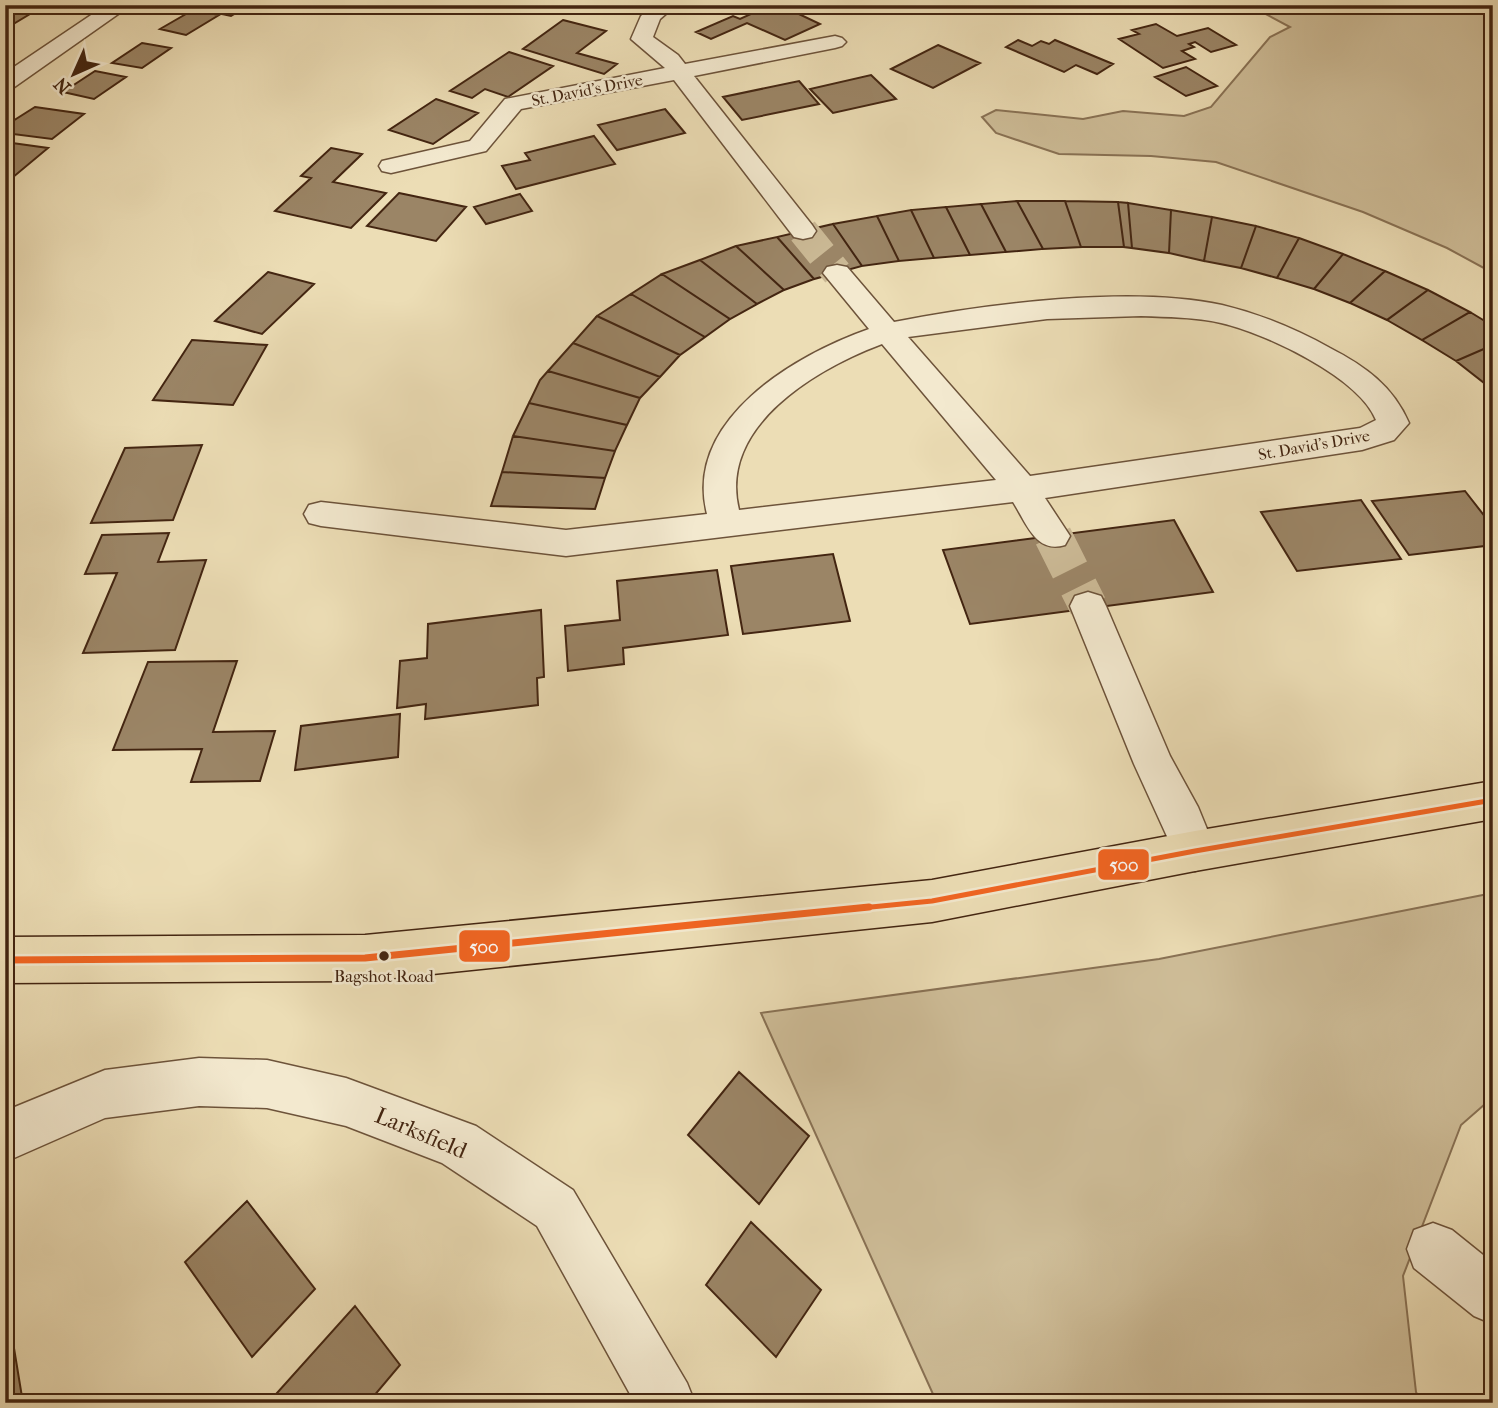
<svg xmlns="http://www.w3.org/2000/svg" width="1498" height="1408" font-family="'IM FELL French Canon',serif">
<rect width="100%" height="100%" fill="#ecddb5"/>
<filter id="stains"><feTurbulence type="fractalNoise" baseFrequency=".00286" numOctaves="4"/><feColorMatrix values="0 0 0 0 .2 0 0 0 0 .09 0 0 0 0 .02 0 0 0 .5 -.17"/></filter>
<radialGradient id="worn" r=".72"><stop offset=".6" stop-color="#630" stop-opacity="0"/><stop offset="1" stop-color="#630" stop-opacity=".3"/></radialGradient>
<path fill="#cfbe99" stroke="#897255" stroke-width="2" d="M1249 5H1493V273L1447 248 1363 212 1216 162 1151 156 1059 154 996 133 982 117 996 110 1083 119 1123 111 1184 116 1211 107 1270 37 1290 27Z
M1493 893V1097L1461 1125 1403 1276 1416 1392 1421 1403H937L761 1013 1159 959Z"/>
<path fill="#9b8566" stroke="#432511" stroke-width="2" d="M5 5 35 11 5 29Z
M209 5H249L231 16 208 11 214 7Z
M709 5H745L726 13Z
M771 5H780L820 24 785 40 747 23 711 39 696 32 733 16 740 19Z
M193 10 219 15 186 35 160 29Z
M563 20 606 31 577 53 617 64 604 74 523 49Z
M1156 24 1177 36 1208 28 1236 45 1211 52 1195 42 1189 44 1194 47 1182 51 1195 59 1163 68 1119 39 1139 34 1132 30Z
M1018 40 1032 46 1041 41 1049 44 1055 40 1113 64 1097 74 1076 65 1064 72 1006 47Z
M142 43 171 48 142 68 112 63Z
M938 45 980 63 933 88 891 69Z
M509 52 553 66 508 97 485 89 472 98 450 91Z
M1186 67 1217 86 1186 96 1155 77Z
M95 71 126 77 94 99 63 92Z
M871 75 896 99 833 113 810 89Z
M799 81 819 104 742 120 723 97Z
M436 99 478 113 433 144 389 130Z
M35 107 84 114 52 139 5 133 8 128 5 126Z
M665 109 685 133 617 150 598 125Z
M594 136 615 164 516 189 502 166 530 160 525 153Z
M5 142 48 148 6 183Z
M331 148 362 154 333 182 386 193 351 228 275 211 311 178 301 176Z
M399 193 466 207 436 241 367 226Z
M520 194 532 211 486 224 474 207Z
M1017 201H1065L1081 247 1043 249Z
M1017 201 1043 249 1006 252 981 204Z
M1065 201 1118 202 1124 247H1081Z
M1118 202 1128 203 1132 248 1124 247Z
M1128 203 1171 210 1169 253 1132 248Z
M981 204 1006 252 970 255 946 207Z
M946 207 970 255 934 258 911 210Z
M911 210 934 258 899 261 877 216Z
M1171 210 1212 217 1204 261 1169 253Z
M877 216 899 261 862 266 833 224Z
M1212 217 1256 226 1241 268 1204 261Z
M833 224 862 266 814 279 777 237Z
M1256 226 1299 238 1277 278 1241 268Z
M777 237 814 279 784 290 736 246Z
M1299 238 1343 254 1314 289 1277 278Z
M736 246 784 290 757 304 700 260Z
M1343 254 1385 271 1350 303 1314 289Z
M700 260 757 304 730 319 662 274Z
M1385 271 1428 290 1387 320 1350 303Z
M268 272 314 284 262 334 215 321Z
M662 274 730 319 705 337 631 294Z
M1428 290 1470 312 1422 340 1387 320Z
M631 294 705 337 680 355 597 316Z
M1470 312 1493 326V345L1456 361 1422 340Z
M597 316 680 355 660 377 573 343Z
M192 340 267 345 233 405 153 400Z
M573 343 660 377 640 398 548 371Z
M1493 345V384L1488 386 1456 361Z
M548 371 640 398 627 425 529 403 540 380Z
M529 403 627 425 615 451 513 436Z
M513 436 615 451 605 478 502 472Z
M202 445 173 520 91 523 125 448Z
M502 472 605 478 595 509 491 506Z
M1465 491 1493 527V545L1409 555 1372 501Z
M1361 500 1401 559 1297 571 1261 512Z
M1174 520 1213 592 970 624 943 550Z
M169 533 158 562 206 560 175 650 83 653 117 573 85 574 102 535Z
M833 554 850 621 743 634 731 566Z
M717 570 728 635 623 648 624 664 568 671 565 626 620 620 617 581Z
M541 610 544 677 537 678 538 705 425 719 426 704 397 708 400 661 427 658 428 624Z
M237 661 213 732 275 731 260 781 191 782 202 749 113 750 148 662Z
M400 714 398 757 295 770 301 726Z
M739 1072 809 1136 759 1204 688 1135Z
M247 1201 315 1289 252 1357 185 1262Z
M751 1222 821 1290 776 1357 706 1285Z
M355 1306 400 1365 368 1403H268Z
M12 1336 23 1403H5V1340Z"/>
<g fill="none" stroke-linecap="round" stroke-linejoin="round">
<path stroke="#cab894" stroke-width="30" stroke-dasharray="30 15" stroke-linecap="butt" d="M803 231 837 273"/>
<path stroke="#cab894" stroke-width="38" stroke-dasharray="38 19" stroke-linecap="butt" d="M1053 536 1088 606"/>
<defs>
<path id="minor" d="M106 5H131L13 88 5 90V73Z
M653 5H676L660 19 653 37 678 55 685 64 835 36 842 38 846 42 842 46 835 48 694 76 812 225 816 231 812 237 803 239 794 237 674 80 521 109 486 151 391 173 382 171 379 166 382 161 470 141 505 99 665 68 631 39 641 16Z
M837 265 847 267 894 322C986 304 1131 285 1222 305 1260 314 1296 329 1330 348 1365 366 1393 386 1409 423L1394 440 1362 450 1045 498 1070 536 1065 545C1036 554 1027 524 1013 502L566 556 321 526 309 523 304 514 309 505 321 502 566 530 707 514C683 420 795 355 869 329L823 273 827 267ZM1141 316C1168 317 1195 317 1221 323 1265 333 1359 377 1376 420L1360 428 1030 476 908 337 1047 319ZM882 344 996 480 739 510C718 426 816 369 882 344Z
M1088 592 1101 596 1106 606 1170 756 1198 807 1216 851 1210 865 1195 871 1180 865 1134 764 1070 606 1075 596Z
M199 1058 267 1060 346 1078 476 1126 573 1190 687 1383 695 1403H635L537 1226 442 1163 346 1126 267 1108 199 1106 105 1118 5 1162V1111L105 1070Z
M1433 1223 1452 1230 1493 1263V1324L1474 1316 1414 1268 1407 1249 1414 1230Z"/>
<path id="major" d="M1493 781V819L1195 871 932 922 365 981 5 983V937L365 935 932 880 1195 831Z"/>
</defs>
<use href="#minor" stroke="#6d533a" stroke-width="3"/>
<use href="#major" stroke="#432511" stroke-width="3"/>
<use href="#minor" fill="#f3e9cf" fill-rule="evenodd"/>
<use href="#major" fill="#ecddb5" fill-rule="evenodd"/>
<defs>
<path id="bus-1-far1" d="M851 909 932 901 1195 851 1493 800"/>
<path id="bus-1" d="M5 960 365 958 869 907"/>
</defs>
<use href="#bus-1-far1" stroke="#f3e9cf" stroke-width="10"/>
<use href="#bus-1" stroke="#f3e9cf" stroke-width="12"/>
<use href="#bus-1-far1" stroke="#f26522" stroke-width="5"/>
<use href="#bus-1" stroke="#f26522" stroke-width="7"/>
</g>
<circle fill="#432511" stroke="#f3e9cf" stroke-width="2.5" cx="384" cy="956" r="6"/>
<g text-anchor="middle" dominant-baseline="central" stroke-width="5" stroke-linejoin="round" paint-order="stroke">
<g font-size="16" fill="#432511" stroke="#f3e9cf">
<text transform="translate(587 90) rotate(-11)">St. David's Drive</text>
<text transform="translate(1314 445) rotate(-10)">St. David's Drive</text>
</g>
<g font-size="17" fill="#432511" stroke="#f3e9cf">
<text x="384" y="976">Bagshot Road</text>
</g>
<g font-size="23" fill="#432511" stroke="#f3e9cf">
<text transform="translate(421 1133) rotate(23)">Larksfield</text>
</g>
</g>
<g stroke="#f3e9cf" stroke-width="2.5">
<rect x="1097" y="848" width="53" height="33" rx="7" fill="#f26522"/>
<rect x="458" y="929" width="53" height="34" rx="7" fill="#f26522"/>
</g>
<g font-size="19" text-anchor="middle" font-weight="bold" fill="#fff">
<text x="1124" y="871">500</text>
<text x="484" y="953">500</text>
</g>
<rect width="1498" height="1408" fill="none" stroke="#ecddb5" stroke-width="28"/>
<rect x="7" y="7" width="1484" height="1394" fill="none" stroke="#432511" stroke-width="3.5"/>
<rect x="14" y="14" width="1470" height="1380" fill="none" stroke="#432511" stroke-width="2"/>
<g transform="translate(74 74) rotate(225)" stroke="#f3e9cf" stroke-width="5" paint-order="stroke">
<path d="M0-5L12 26L0 18L-12 26Z" fill="#432511"/>
<text y="-10" font-size="19" font-weight="bold" text-anchor="middle" fill="#432511">N</text>
</g>
<rect width="100%" height="100%" filter="url(#stains)"/>
<rect width="100%" height="100%" fill="url(#worn)"/>
</svg>
